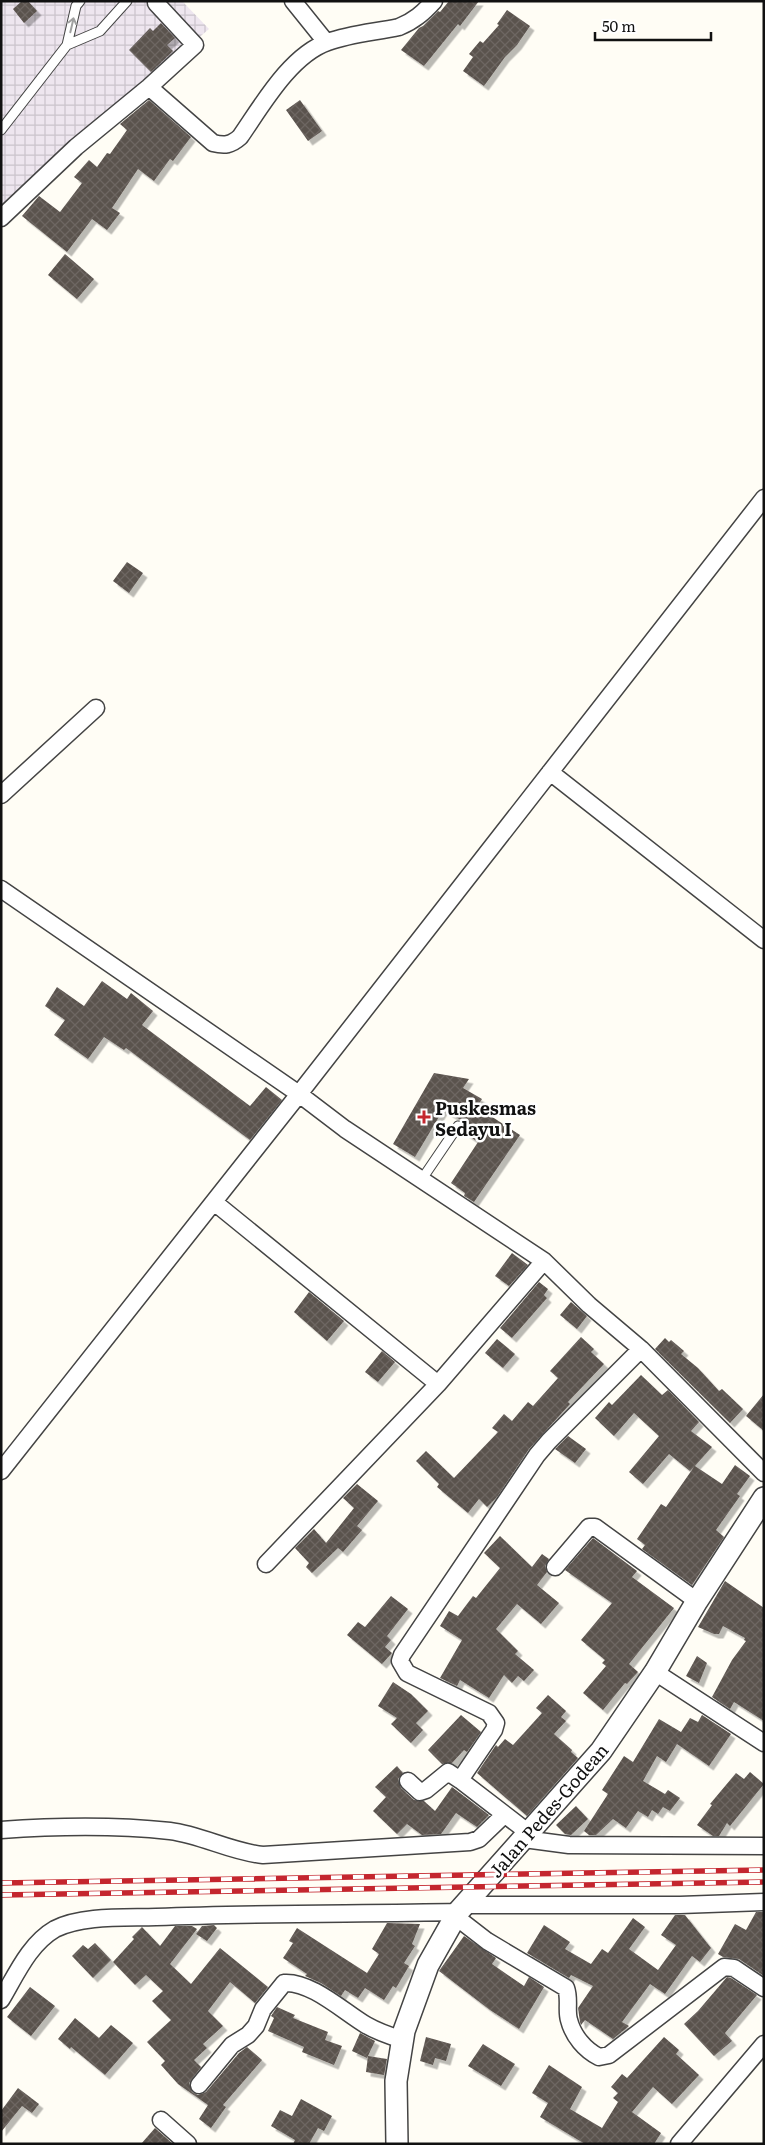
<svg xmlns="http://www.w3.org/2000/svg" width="765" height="2145" font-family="Literata,serif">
<defs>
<pattern id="industrial-grid" width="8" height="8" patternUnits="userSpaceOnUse" patternTransform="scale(1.25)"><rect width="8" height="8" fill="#eee6ef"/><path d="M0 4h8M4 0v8" fill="none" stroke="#cbc4cc"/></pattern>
<pattern id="building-cross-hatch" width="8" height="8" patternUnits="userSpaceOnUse" patternTransform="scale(1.25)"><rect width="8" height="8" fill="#5a524d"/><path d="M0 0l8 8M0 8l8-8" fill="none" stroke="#6d6662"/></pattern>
<filter id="shadow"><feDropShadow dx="4.5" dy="4.5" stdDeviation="0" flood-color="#0004"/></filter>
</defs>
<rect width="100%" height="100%" fill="#fffdf5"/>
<path fill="url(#industrial-grid)" d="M1 1H182L209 29 1 206Z"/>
<path fill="url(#building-cross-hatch)" filter="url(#shadow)" d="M22 1H28L37 11 24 23 13 9Z
M449 1H479L460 26 458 24 424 66 401 50 419 28 423 26 438 11 440 12Z
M507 10 530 26 517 45 505 57 484 86 463 71 473 57 469 54 480 41 483 43 499 25 497 24Z
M161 23 175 38 167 45 173 51 151 72 129 50 150 28 153 31Z
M149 100 191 137 173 161 170 159 154 181 138 169 112 208 120 213 107 230 92 219 67 252 22 216 39 196 60 212 82 183 74 177 89 160 97 167 107 153 110 154 127 130 120 124Z
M300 100 322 131 308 141 286 110Z
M65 254 94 279 77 299 48 275Z
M127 562 143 573 129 593 113 581Z
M102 981 127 999 131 993 153 1011 142 1025 250 1106 266 1087 282 1100 250 1140 126 1048 124 1050 104 1037 88 1059 54 1035 65 1020 45 1006 57 987 84 1006Z
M434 1073 469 1079 463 1088 482 1099 477 1107 520 1135 474 1202 464 1196 465 1193 451 1183 478 1142 463 1132 468 1124 443 1110 415 1157 393 1144Z
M512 1253 528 1265 509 1286 495 1276Z
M539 1282 548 1289 544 1295 547 1298 512 1338 500 1328Z
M309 1292 344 1321 327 1341 294 1312Z
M571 1302 587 1316 577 1329 560 1315Z
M581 1337 594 1349 591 1352 604 1364 568 1402 570 1404 529 1449 497 1497 487 1507 479 1499 468 1513 437 1487 439 1484 416 1461 426 1451 454 1478 498 1432 492 1428 504 1414 512 1421 528 1402 533 1406 558 1378 550 1371Z
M665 1338 669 1342 671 1340 684 1351 681 1354 698 1368 719 1391 722 1389 743 1409 730 1423 655 1349Z
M497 1339 515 1354 503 1368 485 1353Z
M382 1351 395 1362 378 1382 365 1372Z
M641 1375 662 1395 668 1390 699 1422 691 1431 712 1447 695 1466 722 1484 735 1465 750 1476 737 1494 740 1496 716 1530 724 1537 692 1585 642 1549 645 1545 637 1539 661 1504 666 1507 694 1467 690 1471 669 1454 643 1484 629 1472 659 1436 634 1413 614 1436 595 1418 609 1402 612 1405Z
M764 1394V1431L746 1416Z
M568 1436 586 1449 575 1463 555 1449Z
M357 1484 378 1501 357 1526 362 1530 343 1552 338 1548 312 1573 306 1567 309 1563 295 1548 314 1529 326 1543 354 1508 343 1498Z
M500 1536 532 1567 542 1554 549 1559 545 1566 547 1572 537 1585 559 1603 541 1624 517 1604 496 1629 518 1651 515 1654 534 1670 524 1681 518 1676 512 1683 504 1675 489 1698 460 1680 457 1686 440 1678 462 1640 440 1626 449 1611 458 1616 473 1596 476 1598 500 1568 484 1553Z
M593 1538 637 1571 632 1577 674 1608 629 1664 638 1672 627 1684 625 1683 603 1710 583 1693 606 1666 602 1663 605 1660 581 1640 612 1603 565 1570Z
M725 1581 764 1608V1721L734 1702 730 1709 712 1697 732 1660 746 1641 744 1640 745 1638 723 1626 719 1634H714L698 1627Z
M391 1596 408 1609 387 1636 391 1640 385 1647 392 1653 382 1664 347 1635 358 1622 365 1627Z
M697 1656 707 1663 699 1683 686 1676Z
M393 1682 411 1694 428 1711 416 1723 423 1730 411 1743 391 1724 397 1718 378 1706Z
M548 1695 566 1711 561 1717 566 1721 554 1734 572 1750 571 1752 578 1758 527 1816 477 1773 496 1745 498 1747 505 1739 513 1745 542 1713 536 1708Z
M461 1715 481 1732 467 1752 464 1750 452 1763 442 1764 428 1750Z
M702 1715 731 1734 709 1766 677 1744 666 1762 657 1756 643 1781 665 1794 668 1790 680 1798 670 1811 663 1807 658 1814 652 1810 648 1817 638 1811 626 1828 613 1819 596 1835H589L584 1831 608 1794 602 1790 624 1756 633 1762 659 1719 681 1732 690 1718 698 1722Z
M397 1766 403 1773 398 1779 401 1788 414 1800 424 1801 435 1811 452 1787 489 1815 477 1827 456 1813 441 1834 422 1835 407 1824 397 1834 373 1811 386 1797 375 1787Z
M750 1772 764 1784 730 1826 727 1823 719 1836H713L697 1825 712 1805 710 1804 736 1773 744 1779Z
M576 1806 588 1819 571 1835 565 1834 556 1825Z
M756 1912H764V1976L739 1959 723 1957 718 1954 735 1924 746 1930Z
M675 1915H685L711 1948 700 1962 692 1956 665 1994 650 1984 622 2022 629 2026 613 2039 585 2020 581 2025 580 2022 578 2008 593 1986 571 1975 569 1978 527 1953 544 1925 570 1942 565 1949 591 1964 602 1949 608 1953 633 1918 645 1927 629 1949 658 1970 676 1945 661 1935Z
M387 1923 420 1924 412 1944 415 1946 404 1963 409 1966 396 1988 393 1986 384 2000 365 1988 358 1998 345 1990 341 1996 321 1983 305 1976 307 1974 283 1958 293 1943 289 1941 297 1928 367 1973 379 1954 372 1949Z
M214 1925 217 1928 207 1941 196 1934 202 1926Z
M175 1926H192L197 1929 170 1964 191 1984 220 1948 268 1987 255 2003 230 1982 208 2011 223 2026 203 2044 207 2048 194 2060 201 2067 189 2083 192 2092 198 2095 206 2092 239 2053 247 2047 262 2060 223 2105 226 2107 211 2128 199 2119 208 2105 178 2084 161 2065 165 2061 147 2042 171 2020 152 2001 163 1991 146 1975 135 1985 113 1962 134 1939 132 1937 142 1927 160 1946Z
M464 1936 496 1958 492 1964 524 1986 529 1977 544 1987 519 2029 490 2010 439 1971Z
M95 1943 111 1960 93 1978 72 1956 83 1945 88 1949Z
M727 1977 731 1978 757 1995 725 2033 732 2041 714 2056 684 2024 698 2011Z
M30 1987 55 2006 31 2036 7 2017Z
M277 2007 295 2015 293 2018 328 2032 325 2040 342 2046 334 2065 302 2052 304 2047 268 2031 274 2018 271 2016Z
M75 2018 99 2038 111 2025 133 2043 105 2075 71 2047 70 2049 58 2039Z
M360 2033 375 2041 367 2058 352 2051Z
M426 2037 451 2044 446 2061 435 2058 433 2065 420 2061Z
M664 2037 679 2050 676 2054 699 2075 672 2104 653 2087 632 2112 661 2133 654 2144H585L540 2117 548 2103 532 2093 549 2065 582 2087 570 2109 602 2128 618 2102 613 2098 618 2093 611 2087 622 2074 627 2078Z
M483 2044 515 2064 501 2086 468 2066Z
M368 2056 387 2059 384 2075 366 2072Z
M18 2088 39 2104 32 2113 22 2106 1 2132V2111Z
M301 2099 332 2116 324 2131 318 2128 309 2144H293L295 2140 271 2126 280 2110 292 2116Z
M155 2128 173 2144H141Z"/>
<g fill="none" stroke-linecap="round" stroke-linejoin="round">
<defs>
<path id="service" d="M67 45 100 31 127 1
M1 130 67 45 76 6 80 1
M422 1179 458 1126"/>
<path id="minor" d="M293 1 326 42
M149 87 213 143C225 146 231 145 240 137 261 107 290 55 328 42 350 34 376 32 399 27 414 21 423 13 434 1
M1 218 76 147 149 87 195 45 156 3 158 1
M550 772 764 940
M1 795 96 708
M1 889 299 1094 345 1129 544 1261 589 1305 641 1349 764 1473
M214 1202 438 1384
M1 1471 299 1094 764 498
M266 1564 438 1384 544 1261
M555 1567 589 1527H595L697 1601
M655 1672 764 1743
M408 1781 420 1792 426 1790 448 1772 460 1780
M1 1830C57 1826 114 1825 170 1831 202 1835 231 1852 263 1855L470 1842 479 1839 504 1815
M529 1833 460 1780 494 1730 496 1723 489 1713 407 1673 400 1661 402 1655 537 1455 549 1441 641 1349
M524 1839 569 1845 764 1846
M464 1905H680L764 1902
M456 1917 487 1941 566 1988C570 1999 566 2010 569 2020 573 2036 585 2050 599 2057L609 2055 724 1967 734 1968 764 1988
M1 2000C16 1975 29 1944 55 1929 82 1915 126 1918 156 1917 257 1913 358 1914 458 1912
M199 2085 232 2045 248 2035 256 2026 263 2009 284 1983C311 1981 344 2012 366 2025 378 2032 390 2036 403 2040
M161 2120 188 2144
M679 2144 764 2044"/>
<path id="tertiary" d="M397 2144 396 2081 404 2031 428 1965 458 1912 601 1751 655 1672 697 1601 764 1498"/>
</defs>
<use href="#service" stroke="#444" stroke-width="11"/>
<use href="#minor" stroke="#444" stroke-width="19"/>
<use href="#tertiary" stroke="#444" stroke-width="24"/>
<use href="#service" stroke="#fff" stroke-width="9"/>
<use href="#minor" stroke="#fff" stroke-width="16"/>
<use href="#tertiary" stroke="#fff" stroke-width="21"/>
<defs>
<path id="rail" d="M1 1883 764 1870
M1 1895 764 1882"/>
</defs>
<use href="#rail" stroke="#c4262e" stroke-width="5.5"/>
<use href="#rail" stroke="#fff" stroke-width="4" stroke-dasharray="11" stroke-linecap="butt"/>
</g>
<defs><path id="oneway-shaft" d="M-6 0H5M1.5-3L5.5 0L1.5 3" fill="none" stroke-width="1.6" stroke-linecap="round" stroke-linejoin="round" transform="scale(1.25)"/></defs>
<use stroke="#a0a0a0" href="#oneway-shaft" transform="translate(72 25) rotate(-77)"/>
<path fill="#c4262e" stroke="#fff" stroke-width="2" d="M421.5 1109.5h5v5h5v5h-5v5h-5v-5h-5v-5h5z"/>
<g text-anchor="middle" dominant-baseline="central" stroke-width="5" stroke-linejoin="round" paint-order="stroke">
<g font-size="18" font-weight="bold" fill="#111" stroke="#fff" text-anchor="start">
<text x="435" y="1107">Puskesmas<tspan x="435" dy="21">Sedayu I</tspan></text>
</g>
<g font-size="18" fill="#111" stroke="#fff">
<text transform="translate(548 1810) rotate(-49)">Jalan Pedes-Godean</text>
</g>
</g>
<rect width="765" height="2145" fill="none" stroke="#111111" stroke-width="5"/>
<path d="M595 32v8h116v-8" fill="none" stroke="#111111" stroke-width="2.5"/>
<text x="602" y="32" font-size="15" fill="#111111" stroke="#ffffff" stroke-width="4" paint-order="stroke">50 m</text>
</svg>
